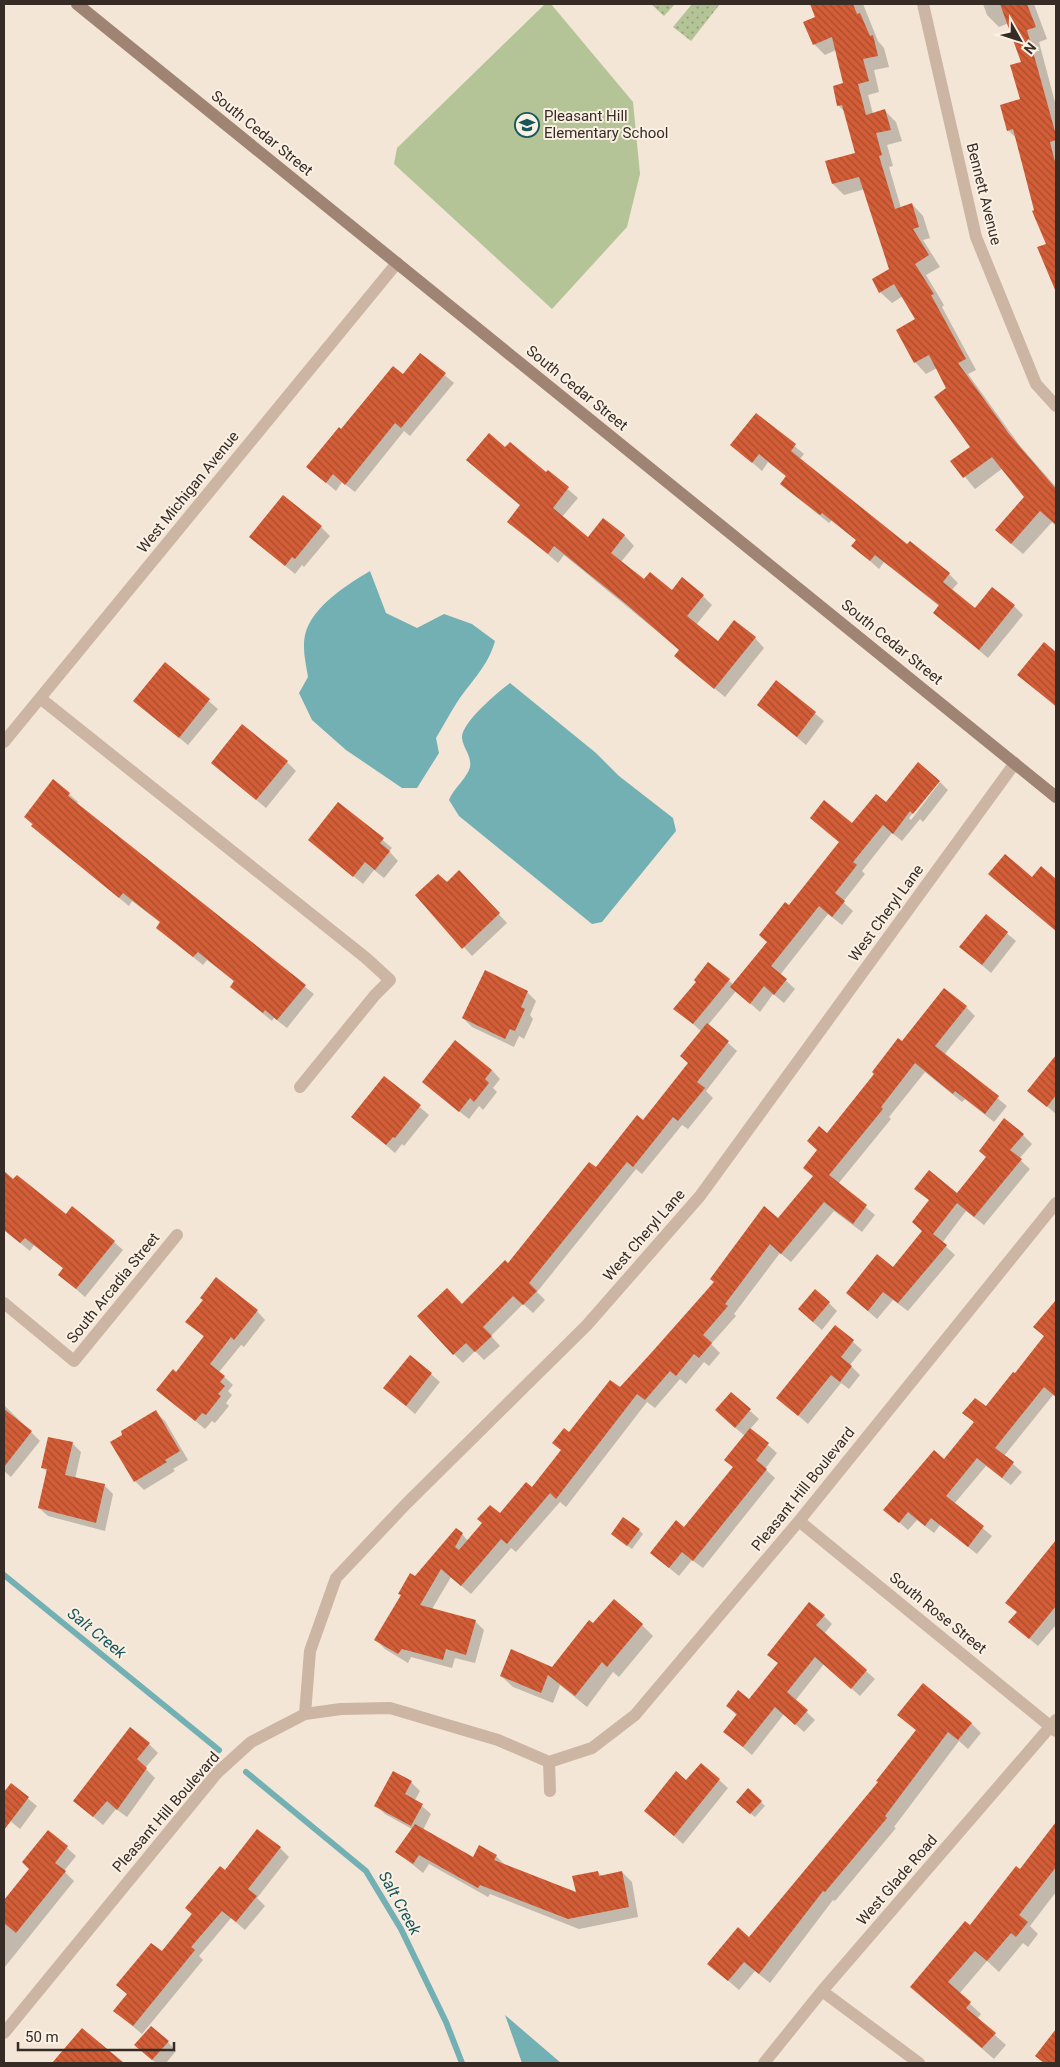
<svg xmlns="http://www.w3.org/2000/svg" width="1060" height="2067" font-family="Roboto,sans-serif">
<defs>
<pattern id="park-dots" width="8" height="8" patternUnits="userSpaceOnUse" patternTransform="scale(1.25)"><rect width="8" height="8" fill="#b4c496"/><path d="M2 2h.1M6 6h.1" fill="none" stroke="#939f7a" stroke-width="1.8" stroke-linecap="round"/></pattern>
<pattern id="building-back-hatch" width="6" height="6" patternUnits="userSpaceOnUse" patternTransform="scale(1.25)"><rect width="6" height="6" fill="#d25d37"/><path d="M-1 5l2 2M0 0l6 6M5-1l2 2" fill="none" stroke="#ab4d2e"/></pattern>
</defs>
<rect width="100%" height="100%" fill="#f3e6d7"/>
<path fill="url(#park-dots)" d="M651 4H675L664 16Z
M692 4H720L691 41 673 27Z"/>
<path fill="#b4c496" d="M545 4H551L633 102 640 174 627 227 552 309 394 164 397 148Z"/>
<path fill="#73b0b3" d="M370 571 386 613 417 628 444 614 472 624 495 641C488 667 470 682 456 704 449 715 443 726 436 738L439 753 417 788H402L346 750 312 720 299 693 308 677C306 664 302 649 305 635 312 606 347 585 370 571Z
M510 683 596 753 619 776 673 818 676 831 602 922 592 924 459 816 449 800C453 789 468 777 470 767 472 756 463 748 462 738 461 723 498 692 510 683Z
M505 2015 561 2063H522Z"/>
<path fill="#0003" d="M821 4H863L878 41 884 48 889 67 874 70 879 92 868 95 873 114 885 111 896 122 902 141 887 145 893 166 889 167 901 208 912 204 923 216 930 238 923 240 940 267 926 275 944 305 942 307 976 370 968 374 1020 446 1056 487V526L1052 522 1023 554 1008 541 1025 497 1003 468 975 489 952 461 972 447 937 368 926 374 915 362 897 330 917 320 903 296 892 303 880 292 890 269 865 189 844 195 833 184 827 162 857 154 845 112 838 105 844 84 836 50 825 55 814 44 817 18 813 7Z
M983 4H1034L1047 39 1039 42 1056 106V284L1039 248 1047 244 1017 139 1008 130 1021 100 1023 62 1009 23 999 27 987 15Z
M420 354 454 383 410 436 404 431 355 492 342 482 336 491 317 475 342 431 403 376Z
M756 414 804 454 799 460 908 546 949 574 958 583 951 591 975 610 1014 606 1023 615 988 658 934 612 939 606 884 562 879 569 853 546 857 541 832 520 829 523 790 492 782 484 787 477 768 462 762 471 732 445Z
M506 449 547 474 548 472 578 498 562 517 588 538 603 520 625 536 634 546 621 562 645 581 672 592 703 596 712 605 696 625 718 642 755 638 764 648 725 697 675 656 680 650 564 555 558 563 509 521 521 506 478 470Z
M321 527 330 536 304 567 302 565 295 574 260 545Z
M1044 643 1056 653V707L1019 675Z
M165 664 218 709 188 745 144 709Z
M777 682 824 721 806 745 758 705Z
M287 762 296 771 266 808 212 763Z
M938 781 909 818 911 820 940 782 948 790 923 822 920 819 902 841 892 833 862 871 865 874 843 902 853 911 842 925 828 914 780 975 795 989 784 1003 773 994 760 1012 736 991 708 1025 737 1051 706 1091 713 1098 688 1129 682 1125 642 1174 636 1169 537 1292 545 1300 533 1313 523 1304 491 1336 500 1346 484 1360 475 1351 463 1363 454 1354 463 1306 508 1264 596 1169 643 1122 689 1063 702 1032 675 1008 697 982 708 963 734 985 768 943 789 906 840 843 811 818 852 825 886 804Z
M69 794 78 802 77 804 314 994 287 1028 274 1018 272 1021 240 995 231 987 235 982 207 960 203 965 167 936 161 923 132 901 129 906 42 835 25 817Z
M339 803 392 848 389 851 398 861 384 878 374 870 363 884 310 840Z
M1041 868 1056 880V931L999 883 1032 879Z
M459 872 507 923 472 956 417 895 447 884Z
M986 916 1016 941 991 973 961 947Z
M486 972 528 993 536 1001 530 1015 533 1019 524 1039 519 1036 514 1047 472 1027 463 1018Z
M966 1007 975 1016 944 1055 1007 1106 994 1122 965 1099 962 1102 925 1072 889 1117 891 1119 838 1184 875 1215 862 1232 834 1211 791 1262 780 1253 734 1314 736 1316 711 1344 720 1353 709 1366 704 1362 686 1384 680 1379 655 1408 647 1402 566 1507 560 1502 516 1552 511 1548 471 1594 451 1577 432 1609 475 1621 484 1630 475 1663 455 1658 452 1668 411 1657 408 1663 385 1649 376 1640 402 1596 400 1594 462 1534 468 1541 532 1489 562 1451 553 1443 569 1434 620 1389 778 1220 814 1177 805 1168 818 1151 827 1134 902 1043Z
M1056 1057V1114L1029 1091Z
M492 1070 500 1079 493 1088 497 1092 483 1110 479 1106 469 1119 432 1090Z
M384 1077 429 1115 404 1146 402 1144 395 1153 353 1117Z
M1023 1135 1032 1144 1019 1159 1030 1169 984 1225 966 1211 942 1243 955 1255 908 1311 893 1300 877 1319 847 1293 893 1269 923 1232 913 1222 930 1201 916 1188 957 1195Z
M4 1173 66 1216 114 1242 123 1250 85 1297 59 1274 64 1269 34 1245 30 1251 4 1230Z
M1056 1302V1397L1053 1395 1004 1456 1022 1472 1011 1485 986 1466 954 1504 992 1536 977 1554 940 1525 934 1533 917 1520 908 1530 885 1510 944 1460 975 1423 964 1413 986 1408 1015 1375 1045 1337 1035 1327Z
M829 1303 837 1311 822 1330 808 1318Z
M257 1311 265 1320 244 1347 241 1345 219 1372 233 1385 228 1391 232 1395 226 1403 229 1406 215 1423 212 1421 205 1429 158 1390 176 1373 204 1337 187 1322Z
M835 1326 862 1350 850 1365 860 1375 849 1389 841 1383 808 1424 778 1398Z
M410 1356 440 1382 415 1414 385 1388Z
M731 1394 759 1419 750 1429 777 1453 765 1469 775 1478 703 1568 692 1560 679 1576 651 1553 685 1529 734 1468 726 1460 745 1436 725 1419Z
M4 1405 40 1441 11 1477 4 1471Z
M156 1412 165 1421 188 1460 173 1469 175 1471 144 1490 135 1481Z
M72 1443 81 1452 75 1479 104 1485 113 1494 105 1531 48 1516 39 1508 47 1472 43 1467Z
M639 1530 643 1534 632 1549 616 1538Z
M1056 1542V1625L1038 1646 1019 1630 1017 1612 1007 1602Z
M824 1616 832 1624 824 1634 875 1679 860 1696 824 1664 795 1701 815 1720 804 1732 784 1714 752 1755 725 1732 737 1716 728 1706 750 1701 779 1664 769 1654Z
M594 1625H642L653 1636 619 1677 613 1672 587 1707 560 1685 553 1703 513 1687 501 1676 552 1668Z
M898 1715 971 1723 981 1733 968 1749 959 1741 894 1827 896 1828 835 1901 833 1900 770 1983 755 1971 739 1990 709 1964 750 1938 880 1782 917 1731Z
M149 1744 158 1753 145 1768 155 1778 127 1817 116 1809 103 1825 84 1809Z
M719 1780 728 1788 683 1844 646 1811 687 1781Z
M411 1782 420 1791 415 1800 431 1814 423 1830 473 1858 496 1856 506 1866 577 1894 598 1872 602 1877 622 1872 632 1882 638 1917 579 1929 490 1894 488 1897 429 1864 423 1873 397 1852 412 1829 385 1814 376 1805Z
M11 1785 37 1806 20 1829 4 1816V1794Z
M761 1802 765 1806 755 1817 741 1806Z
M1056 1824V1892L1030 1926 1038 1934 1028 1947 1023 1943 999 1972 987 1961 959 1994 981 2014 977 2019 1006 2045 994 2059 923 1998 970 1927 1020 1870Z
M56 1838 76 1856 64 1871 74 1881 4 1968V1902Z
M280 1848 289 1857 257 1898 265 1906 245 1930 231 1918 199 1956 203 1960 142 2034 124 2019 115 2010 225 1872Z
M168 2042 176 2051 166 2063H156L145 2054Z
M114 2056 121 2063H59L56 2061Z"/>
<g fill="none" stroke-linecap="round" stroke-linejoin="round">
<path stroke="#73b0b3" stroke-width="6" d="M4 1575 219 1750
M246 1772 366 1871 401 1929 446 2022 462 2063"/>
</g>
<path fill="url(#building-back-hatch)" d="M810 4H853L857 14 860 13 870 36 873 35 878 56 863 59 869 81 858 84 866 115 885 109 891 130 876 133 882 155 879 156 895 209 912 203 919 227 913 229 929 255 915 264 934 294 931 295 966 359 958 363 1009 434 1056 489V525L1040 511 1011 544 995 530 1024 497 992 457 963 478 950 461 970 447 934 397 946 388 929 355 914 363 896 330 915 319 894 284 879 293 872 279 889 269 859 177 832 184 825 161 855 153 842 105 837 106 833 86 843 83 832 37 813 45 803 22 815 17Z
M1000 4H1027L1036 27 1027 30 1056 135V140L1050 142 1056 166V292L1037 247 1046 244 1032 211 1034 210 1013 129 1007 131 1000 105 1020 99 1010 65 1021 62Z
M420 353 446 373 401 428 395 423 345 485 333 474 326 483 306 467 339 427 341 429 393 366 403 374Z
M756 413 796 444 791 451 907 544 910 541 950 573 943 582 975 608 992 587 1015 605 979 650 933 613 939 605 875 555 870 561 851 546 856 540 822 513 820 515 780 484 786 476 759 454 752 463 730 445Z
M489 433 505 447 510 442 546 472 548 470 569 487 553 508 588 537 603 518 625 535 611 553 644 579 650 572 672 590 682 577 704 595 687 616 718 641 734 620 756 637 714 689 674 656 679 650 625 603 554 546 548 554 507 522 520 505 466 460Z
M283 495 322 526 295 559 292 557 285 566 249 537Z
M1044 642 1056 652V706L1017 675Z
M165 662 210 699 179 738 133 701Z
M776 680 816 712 797 737 757 705Z
M242 724 288 761 256 800 211 763Z
M918 762 940 781 913 814 910 811 893 834 883 825 853 862 857 865 835 893 845 901 832 917 819 906 771 966 787 979 774 995 764 986 750 1004 730 987 767 942 759 935 785 902 789 905 839 842 810 818 824 800 852 823 876 794 886 802Z
M53 779 70 793 68 796 306 985 277 1020 265 1010 263 1013 230 987 234 981 198 952 193 957 156 928 160 922 123 893 119 898 31 826 33 824 24 817Z
M338 802 384 838 380 843 390 851 375 870 365 862 353 877 308 840Z
M1005 854 1032 877 1041 866 1056 879V931L988 874Z
M459 870 500 913 462 949 415 895 438 874 447 882Z
M986 914 1008 932 982 965 959 947Z
M708 962 730 979 693 1024 673 1009 696 982 694 980Z
M485 970 528 991 521 1007 525 1009 515 1031 510 1029 505 1039 462 1018Z
M944 988 967 1006 935 1046 999 1096 985 1114 955 1091 953 1094 915 1063 881 1107 883 1109 829 1175 867 1205 853 1224 824 1202 781 1254 770 1244 725 1304 728 1306 703 1335 712 1343 699 1358 694 1354 676 1376 670 1371 645 1400 637 1394 556 1499 550 1493 507 1544 501 1539 461 1586 441 1569 420 1605 476 1620 466 1655 446 1649 443 1660 402 1649 398 1654 374 1640 401 1595 398 1594 410 1573 415 1576 456 1528 463 1533 455 1547 459 1550 482 1523 477 1519 490 1505 500 1513 526 1482 532 1487 561 1450 552 1443 564 1428 569 1432 610 1380 620 1387 652 1352 714 1282 710 1279 764 1206 778 1218 813 1176 803 1168 817 1150 807 1141 819 1126 827 1133 874 1074 872 1072 898 1038 902 1041Z
M707 1023 729 1041 697 1082 705 1088 678 1121 673 1117 633 1167 627 1162 529 1283 537 1291 523 1305 513 1296 483 1327 492 1336 475 1352 466 1343 453 1355 417 1316 447 1288 462 1304 505 1260 508 1263 589 1162 596 1167 637 1115 643 1120 688 1063 680 1056Z
M455 1040 492 1070 485 1079 489 1083 474 1102 470 1098 459 1112 422 1082Z
M1056 1055V1095L1047 1107 1027 1091Z
M384 1076 421 1105 395 1138 393 1137 386 1145 351 1117Z
M1004 1118 1024 1134 1010 1150 1022 1159 974 1217 957 1203 933 1234 947 1245 898 1303 883 1292 868 1311 846 1293 877 1254 893 1267 922 1231 912 1222 929 1200 914 1189 929 1170 957 1193 986 1157 979 1151Z
M4 1171 13 1179 17 1175 66 1214 72 1206 115 1241 76 1289 58 1275 63 1268 25 1238 20 1243 4 1230Z
M216 1277 258 1310 234 1340 231 1337 210 1364 225 1376 220 1382 225 1386 218 1394 221 1396 206 1415 202 1413 195 1421 156 1390 173 1369 176 1372 204 1336 185 1322 203 1300 200 1298Z
M815 1289 830 1302 813 1322 798 1309Z
M1056 1300V1397L1044 1387 995 1448 1014 1462 1002 1478 977 1458 946 1496 984 1526 968 1547 931 1518 925 1526 908 1512 899 1523 883 1510 934 1450 944 1459 974 1422 962 1413 975 1398 986 1406 1013 1372 1015 1373 1044 1336 1033 1327Z
M835 1325 854 1340 841 1357 852 1366 840 1382 831 1375 798 1416 776 1398Z
M410 1355 432 1373 406 1406 383 1388Z
M731 1392 751 1409 735 1428 715 1410Z
M4 1409 32 1431 4 1467Z
M156 1410 180 1451 165 1460 167 1462 134 1482 110 1442 122 1435 121 1431Z
M750 1428 769 1443 756 1460 767 1469 693 1561 682 1552 669 1568 650 1553 676 1520 684 1527 733 1467 724 1460Z
M48 1437 73 1442 65 1475 105 1484 96 1523 38 1508 47 1469 41 1468Z
M623 1517 640 1529 627 1546 611 1534Z
M1056 1540V1606L1029 1639 1008 1622 1017 1612 1005 1603Z
M614 1599 643 1624 607 1667 602 1662 575 1696 548 1675 541 1693 500 1676 511 1649 552 1667 589 1620 593 1623Z
M809 1602 825 1615 816 1625 867 1670 851 1689 815 1657 787 1692 808 1710 795 1725 775 1707 743 1747 723 1732 737 1714 726 1706 738 1690 749 1699 778 1663 767 1655Z
M923 1683 972 1723 958 1740 948 1732 885 1816 887 1818 825 1892 823 1891 759 1974 744 1962 728 1981 707 1964 738 1927 749 1937 878 1782 876 1781 916 1730 897 1715Z
M130 1727 150 1743 137 1759 147 1768 117 1810 107 1801 93 1817 73 1801Z
M701 1763 720 1779 674 1836 644 1811 676 1771 686 1780Z
M393 1771 412 1781 405 1794 423 1804 411 1826 374 1806Z
M11 1783 29 1797 4 1830V1792Z
M748 1788 762 1801 750 1814 736 1802Z
M1056 1822V1867L1019 1915 1028 1922 1016 1937 1011 1933 987 1961 975 1951 948 1982 971 2002 966 2008 996 2033 982 2048 910 1987 965 1921 970 1925 1016 1866 1020 1869Z
M415 1824 473 1857 479 1845 497 1855 494 1860 576 1892 572 1876 598 1871 599 1876 622 1871 629 1907 568 1919 480 1885 478 1888 419 1855 413 1864 395 1852Z
M257 1829 281 1847 248 1889 257 1896 236 1922 222 1911 191 1947 195 1950 133 2026 113 2011 127 1994 116 1985 151 1943 162 1951 192 1914 185 1908 220 1866 225 1870Z
M48 1830 68 1846 55 1863 66 1871 16 1933 4 1923V1900L29 1869 22 1862Z
M151 2026 169 2041 152 2060 134 2045Z
M82 2028 124 2063H52Z
M1056 2029V2063H1044L1035 2056Z"/>
<g fill="none" stroke-linecap="round" stroke-linejoin="round">
<path stroke="#ccb5a2" stroke-width="12" d="M923 4 976 237 1036 384 1056 406
M40 698 366 958 390 980 375 995 300 1087
M4 742 397 263
M4 1303 74 1361 177 1235
M799 1521 1056 1731
M305 1714 310 1651 336 1578 406 1504 587 1325 700 1196 1015 763
M549 1762 550 1791
M822 1991 919 2063
M4 2033 217 1773 251 1742 305 1714 341 1709 390 1708 498 1740 549 1762 592 1748 635 1715 799 1521 1056 1203
M764 2063 822 1991 1056 1720"/>
<path stroke="#a08473" stroke-width="12" d="M77 4 1056 797"/>
</g>
<defs>
<symbol id="school-ring" viewBox="-11 -11 22 22"><circle r="9.5" fill="#fbf0e4" stroke="#17575b" stroke-width="1.5"/><path d="M0-5L7-2L0 1L-7-2ZM-4 1L0 2.5L4 1V4Q0 6-4 4Z" fill="#17575b"/></symbol>
</defs>
<g fill-rule="evenodd">
<use href="#school-ring" x="513" y="111" width="28" height="28"/>
</g>
<g text-anchor="middle" dominant-baseline="central" stroke-width="4" stroke-linejoin="round" paint-order="stroke">
<g font-size="15" fill="#362b25" stroke="#fbf0e4" text-anchor="start">
<text x="544" y="116">Pleasant Hill<tspan x="544" dy="17">Elementary School</tspan></text>
</g>
<g font-size="15" fill="#362b25" stroke="#fbf0e4">
<text transform="translate(262 133) rotate(39)">South Cedar Street</text>
<text transform="translate(984 194) rotate(76)">Bennett Avenue</text>
<text transform="translate(577 388) rotate(39)">South Cedar Street</text>
<text transform="translate(188 492) rotate(-51)">West Michigan Avenue</text>
<text transform="translate(892 642) rotate(39)">South Cedar Street</text>
<text transform="translate(886 913) rotate(-54)">West Cheryl Lane</text>
<text transform="translate(644 1235) rotate(-49)">West Cheryl Lane</text>
<text transform="translate(113 1288) rotate(-51)">South Arcadia Street</text>
<text transform="translate(803 1489) rotate(-51)">Pleasant Hill Boulevard</text>
<text transform="translate(938 1613) rotate(39)">South Rose Street</text>
<text transform="translate(166 1812) rotate(-49)">Pleasant Hill Boulevard</text>
<text transform="translate(897 1880) rotate(-49)">West Glade Road</text>
</g>
<g font-size="16" font-style="italic" fill="#17575b" stroke="#fbf0e4">
<text transform="translate(97 1633) rotate(39)">Salt Creek</text>
<text transform="translate(400 1903) rotate(61)">Salt Creek</text>
</g>
</g>
<rect width="1060" height="2067" fill="none" stroke="#362b25" stroke-width="10"/>
<g transform="translate(1020 40) rotate(129)" stroke="#fbf0e4" stroke-width="4" paint-order="stroke">
<path d="M0-4L9 19L0 12L-9 19Z" fill="#362b25"/>
<text y="-8" font-size="14" font-weight="bold" text-anchor="middle" fill="#362b25">N</text>
</g>
<path d="M18 2042v8h156v-8" fill="none" stroke="#362b25" stroke-width="2.5"/>
<text x="25" y="2042" font-size="15" fill="#362b25" stroke="#fbf0e4" stroke-width="4" paint-order="stroke">50 m</text>
</svg>
